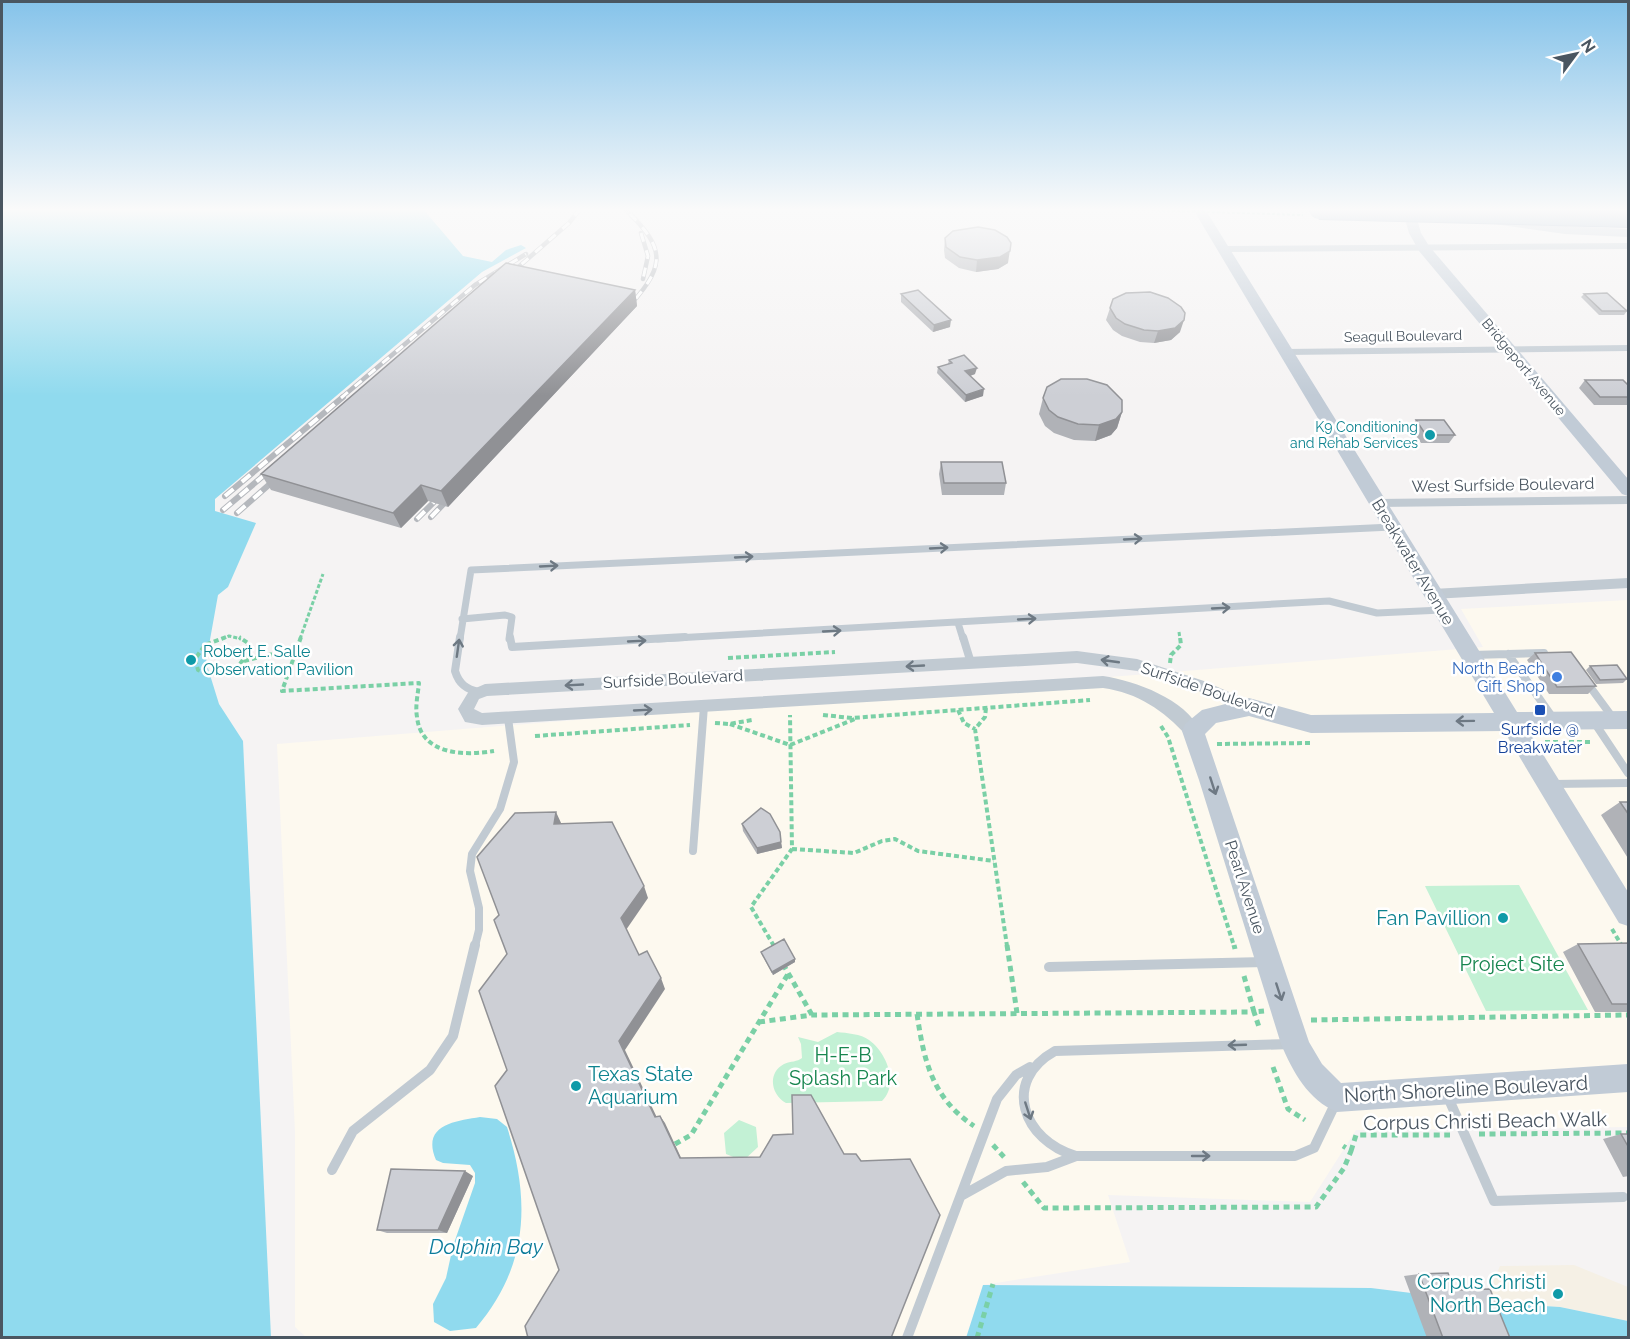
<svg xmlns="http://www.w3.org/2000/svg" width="1630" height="1339" font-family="Raleway,sans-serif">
<rect width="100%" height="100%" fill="#f5f3f3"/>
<path fill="#fdf9ef" d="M1628 600V1127L1356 1130 1310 1202 1108 1195 1130 1262 983 1285 966 1337H306L295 1327V1132L277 744 1483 647 1461 609Z"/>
<path fill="#c3f1d5" d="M1519 885 1588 1010 1486 1011 1425 886Z
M837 1032C847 1033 861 1034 869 1040 887 1053 899 1084 882 1101L786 1103C771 1095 767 1073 784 1064 791 1061 797 1062 802 1058L801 1044 798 1037 818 1042Z
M739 1120 756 1127 758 1147 743 1161 726 1154 724 1133Z"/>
<path fill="#f5f0e5" d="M1574 1265 1628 1287V1321L1560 1307 1484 1302 1500 1266Z"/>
<path fill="#90daee" d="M2 209H423L463 256 492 262 506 250 521 245 526 248 482 272 215 499V511L256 523 228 587 218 595 206 662 219 704 243 741 271 1337H2Z
M480 1117 497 1119 507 1127C531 1201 528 1267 476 1328L450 1331 434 1322 433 1304 446 1278 453 1246 475 1183V1173L470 1165 443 1163 436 1160C421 1125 455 1121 480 1117Z
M983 1285 1371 1288 1484 1302 1560 1307 1628 1321V1338H966Z"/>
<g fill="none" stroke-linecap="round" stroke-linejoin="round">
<path stroke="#7ad0a6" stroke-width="3" stroke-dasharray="4 2" stroke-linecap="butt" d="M1179 632 1180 639
M222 639 229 636 241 639
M300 639 323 574"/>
<path stroke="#7ad0a6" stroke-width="4" stroke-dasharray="5 3" stroke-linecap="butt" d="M226 637 205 645 195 659 198 670C220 680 248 669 248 643L239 637
M301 637 282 691 419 683C418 694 415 706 417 717 421 755 464 756 494 751
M728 658 835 652
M244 661 297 648
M1170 663 1171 655 1181 645 1180 637
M986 708 985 717 975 729 1007 946
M958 710 964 723 975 729
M823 715 852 718 1090 700
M715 723 729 724 752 720
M730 724 790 745 855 719
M1161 726 1168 737 1234 946
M535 736 690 725
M1545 742H1592
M1217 744 1311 743
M792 849 854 853 882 841 895 839 918 851 994 861
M1612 929 1622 946
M774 946 751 907 792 849 790 715"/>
<path stroke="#7ad0a6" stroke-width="5" stroke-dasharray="6 4.5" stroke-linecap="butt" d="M773 945 775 949
M1007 945 1017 1013
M1234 945 1235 949
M783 964 812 1015
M1244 976 1254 1012 1264 1011
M917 1014C924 1061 932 1098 974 1126
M1311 1020 1628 1015
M759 1022 812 1015 1254 1012 1260 1030
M1273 1067 1288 1109 1305 1120
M1479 1134 1628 1133
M675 1144 691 1135 788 974
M993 1145 1004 1157
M1351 1151 1356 1135H1450
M1023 1182 1044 1208 1316 1207 1344 1168 1351 1151 1343 1146
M977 1338 993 1284"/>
<path stroke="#c1cad2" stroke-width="7" d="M462 619 505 615 512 617 509 639
M958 623 963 639
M460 639 471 570 1392 527
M658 639 1329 601 1377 613 1442 610"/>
<path stroke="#c1cad2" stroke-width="8" d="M460 637 455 671C459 684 466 689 479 692
M510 637 512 647 685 637
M963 637 971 663
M1508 654 1553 718
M1472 655 1544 653
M1588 684 1613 718
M1594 722 1628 773
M1553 784 1628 783
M693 851 704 706
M475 946 479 930V908L470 871 472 854 500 809 514 762 508 718"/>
<path stroke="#c1cad2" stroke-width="10" d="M1049 967 1265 962
M1291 1044 1055 1051C1001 1081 1023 1141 1076 1156H1295L1314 1148 1337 1100
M1447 1095 1494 1201 1623 1197
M332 1170 353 1131 430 1070 453 1036 475 945
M961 1196 1006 1171 1047 1167 1076 1156
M907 1338 997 1099 1016 1075 1030 1067"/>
<path fill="#c1cad2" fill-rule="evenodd" d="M1628 243V249L1224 252 1219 249 1224 246Z
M1628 345V351L1285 355 1280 352 1285 349Z
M1628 496V504L1378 507 1372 503 1378 499Z
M1628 578V588L1433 599 1426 594 1433 589Z
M1077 651 1137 659 1204 681 1254 703 1257 707 1254 711 1249 713 1194 689 1137 671 1077 663 487 696 479 699 474 709 482 713 1103 676C1136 681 1185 699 1201 731L1199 736 1193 738 1187 736C1163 710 1138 693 1103 688L482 725 465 722 458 709 469 691 485 684Z"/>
<path fill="#c1cbd6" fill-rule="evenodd" d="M1193 209H1205L1517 712 1628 711V729L1528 730 1628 892V926L1619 923 1504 731 1311 733 1249 716 1216 723 1205 734 1309 1042 1322 1064 1341 1083 1628 1064V1092L1337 1112C1308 1100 1293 1072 1281 1044L1199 780 1182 731 1185 724 1202 710 1249 698 1311 715 1494 713Z
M1402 209H1414L1421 233 1429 246 1628 479V496L1622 494 1419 251 1409 233Z
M1484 215 1565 226 1628 229V237L1565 234 1480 222 1478 219Z"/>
<defs>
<path id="rail-far1" d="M641 233 648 256 643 279
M508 276 569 223 580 209
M624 312C664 268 670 252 625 209
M341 398 475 285 526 254"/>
<path id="rail" d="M225 496 343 397
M223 510 276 465
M237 513 280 475
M431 517 454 493
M417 519 434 502"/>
</defs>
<use href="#rail-far1" stroke="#b5b8bd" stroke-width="4.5"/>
<use href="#rail" stroke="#b5b8bd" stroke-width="6"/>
<use href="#rail-far1" stroke="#fff" stroke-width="3" stroke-dasharray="9" stroke-linecap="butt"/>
<use href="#rail" stroke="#fff" stroke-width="4" stroke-dasharray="11" stroke-linecap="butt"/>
<defs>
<path id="highway-bridge" d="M1319 209 1628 217"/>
</defs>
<use href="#highway-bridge" stroke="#7690ad" stroke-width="22" stroke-linecap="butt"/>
<path stroke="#7ad0a6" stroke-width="2" stroke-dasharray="3 2" stroke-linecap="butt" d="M1112 209 1303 215"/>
<use href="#highway-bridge" stroke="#8ba5c1" stroke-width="20"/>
</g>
<path fill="#b0b2b7" d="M945 238 1008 263 998 269 976 272 959 268 945 258 944 250Z
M635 290 637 306 448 507 428 501 401 528 271 490 261 474Z
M901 294 950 327 933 332 901 302Z
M1584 294 1627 311 1624 315H1599L1581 297Z
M1110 308 1180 332 1171 340 1154 343 1140 342 1122 336 1113 330 1106 320Z
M949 360 975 374 970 376 983 396 965 402 937 373 938 367 948 364Z
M1585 380 1629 386V405H1594L1579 388Z
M1043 398 1122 412 1117 428 1111 435 1095 441 1074 440 1054 433 1045 426 1039 414Z
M1416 420 1455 435 1449 443H1421L1411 428Z
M941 462 1006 483 1004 495H942L939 474Z
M1535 653 1596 686 1588 694H1549L1527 660Z
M1590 666 1627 679 1623 683 1596 684 1586 670Z
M1620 802H1629V860L1601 815Z
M742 824 781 842 782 848 757 854 743 831Z
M1629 943V1012H1595L1563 952 1578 944Z
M761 952 795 962 773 975 762 955Z
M1621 1134H1629V1176L1623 1177 1603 1139Z
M473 1176 447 1233H387L377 1230Z
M1419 1274 1454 1290 1510 1338H1427L1404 1276Z"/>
<path fill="#909195" d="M1011 243 1008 263 998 269 976 272 977 260Z
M635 290 637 306 448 507 441 491Z
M951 320 950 327 933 332 934 325Z
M1184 320 1180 332 1171 340 1154 343 1158 331Z
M977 368 975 374 964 378 965 371Z
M984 389 983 396 965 402 966 395Z
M1122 412 1117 428 1111 435 1095 441 1099 425Z
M421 485 428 501 401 528 393 513Z
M556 812 562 825 554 824Z
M781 842 782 848 757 854V848Z
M644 886 648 898 626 930 621 918Z
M795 959V962L773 975 772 972Z
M661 978 665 989 625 1050 660 1124 655 1117 619 1041Z
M660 1116 665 1123 684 1164 680 1158Z
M465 1171 473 1176 447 1233 438 1230Z"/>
<path fill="#cdcfd5" stroke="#909195" stroke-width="1.5" d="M978 227 995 230 1007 237 1011 243 1010 251 1000 257 977 260 960 257 946 247 945 238 953 231Z
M506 263 635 290 441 491 421 485 393 513 261 474Z
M918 290 951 320 934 325 901 294Z
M1150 292 1168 298 1181 307 1185 313 1184 320 1175 328 1158 331 1144 330 1125 324 1116 318 1110 308 1113 299 1126 293Z
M1607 293 1627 311H1602L1584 294Z
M964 355 977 368 965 371 984 389 966 395 938 367 952 363 949 360Z
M1061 379H1087L1107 385 1122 400V412L1116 419 1099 425 1078 424 1058 417 1049 410 1043 398 1047 387Z
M1585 380H1623L1629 386V397H1600Z
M1416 420H1444L1455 435H1426Z
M941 462H1002L1006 483H944Z
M1571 652 1596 686 1557 687 1535 653Z
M1617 665 1627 679 1600 680 1590 666Z
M1620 802H1629V815Z
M761 808 770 814 780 832 781 842 757 848 742 824Z
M556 812 554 824 612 822 644 886 621 918 639 955 647 951 661 978 619 1041 655 1117 660 1116 680 1158 760 1157 773 1135 793 1134 792 1095H811L844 1154H856L861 1161 910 1159 940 1215 891 1338H528L525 1326 559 1270 495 1086 507 1070 479 991 507 954 494 920 499 915 477 857 515 813Z
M784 939 795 959 772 972 761 952Z
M1629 943V1004H1612L1578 944Z
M1621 1134H1629V1148Z
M391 1169 465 1171 438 1230H377Z
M1448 1273 1454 1290 1490 1289 1510 1338H1443L1419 1274Z"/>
<defs><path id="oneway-shaft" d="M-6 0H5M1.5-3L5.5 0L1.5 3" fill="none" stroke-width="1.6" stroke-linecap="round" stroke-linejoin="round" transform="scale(1.5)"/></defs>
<g stroke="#6e7983">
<use href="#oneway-shaft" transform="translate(1133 539) rotate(-3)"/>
<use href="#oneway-shaft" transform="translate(939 548) rotate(-3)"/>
<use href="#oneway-shaft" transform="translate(744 557) rotate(-3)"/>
<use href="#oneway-shaft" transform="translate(549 566) rotate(-3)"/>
<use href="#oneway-shaft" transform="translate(1221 608) rotate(-3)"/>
<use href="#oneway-shaft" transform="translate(1027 619) rotate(-3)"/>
<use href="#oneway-shaft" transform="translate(832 631) rotate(-3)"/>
<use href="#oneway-shaft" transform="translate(637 641) rotate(-3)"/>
<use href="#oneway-shaft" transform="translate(458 648) rotate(-82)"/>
<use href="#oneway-shaft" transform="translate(1110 661) rotate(-172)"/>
<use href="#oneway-shaft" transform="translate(915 666) rotate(177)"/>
<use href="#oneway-shaft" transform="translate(574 685) rotate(177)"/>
<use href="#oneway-shaft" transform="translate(643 710) rotate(-3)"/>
<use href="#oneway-shaft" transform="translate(1237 1045) rotate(178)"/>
<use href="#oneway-shaft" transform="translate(1028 1111) rotate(72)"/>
<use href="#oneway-shaft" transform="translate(1201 1156)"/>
</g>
<g stroke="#6e7984">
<use href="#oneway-shaft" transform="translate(1465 721) rotate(179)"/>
<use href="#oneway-shaft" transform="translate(1213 786) rotate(72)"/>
<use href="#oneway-shaft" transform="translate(1279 992) rotate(72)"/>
</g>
<linearGradient id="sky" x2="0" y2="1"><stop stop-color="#85c3ea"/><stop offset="0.53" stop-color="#fafafa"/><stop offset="1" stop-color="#fafafa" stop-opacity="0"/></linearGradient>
<rect width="1630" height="396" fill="url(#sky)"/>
<g fill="#0f9aa8" stroke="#fff" stroke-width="2">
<circle cx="1430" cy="435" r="6"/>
<circle cx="191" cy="660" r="6"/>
<circle cx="1503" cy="918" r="6"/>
<circle cx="576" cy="1086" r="6"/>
<circle cx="1558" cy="1294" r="6"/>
</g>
<circle fill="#3f7fe0" stroke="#fff" stroke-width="2" cx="1557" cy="677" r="6"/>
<rect fill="#1a4fb4" stroke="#fff" stroke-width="2" x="1534" y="704" width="12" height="12" rx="3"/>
<g text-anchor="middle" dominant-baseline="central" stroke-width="5" stroke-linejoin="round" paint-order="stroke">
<g font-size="14" fill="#4a5661" stroke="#fff">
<text transform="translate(1403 336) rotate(-1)">Seagull Boulevard</text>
<text transform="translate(1524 367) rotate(50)">Bridgeport Avenue</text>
</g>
<g font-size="14" fill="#0d838f" stroke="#fff" text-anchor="end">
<text x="1418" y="427">K9 Conditioning<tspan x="1418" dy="16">and Rehab Services</tspan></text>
</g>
<g font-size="16" fill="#4a5661" stroke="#fff">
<text transform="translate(1503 485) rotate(-1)">West Surfside Boulevard</text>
<text transform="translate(1413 562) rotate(59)">Breakwater Avenue</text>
<text transform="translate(673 679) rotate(-3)">Surfside Boulevard</text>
<text transform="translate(1208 690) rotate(19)">Surfside Boulevard</text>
<text transform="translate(1245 887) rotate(72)">Pearl Avenue</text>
</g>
<g font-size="16" fill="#0d838f" stroke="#fff" text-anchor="start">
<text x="203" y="651">Robert E. Salle<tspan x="203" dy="18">Observation Pavilion</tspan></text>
</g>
<g font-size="16" fill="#366cbe" stroke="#fff" text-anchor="end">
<text x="1545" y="668">North Beach<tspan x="1545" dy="18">Gift Shop</tspan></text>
</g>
<g font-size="16" fill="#164399" stroke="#fff">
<text x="1540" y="729">Surfside @<tspan x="1540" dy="18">Breakwater</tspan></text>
</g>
<g font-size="20" fill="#0d838f" stroke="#fff" text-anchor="end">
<text x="1491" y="918">Fan Pavillion</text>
<text x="588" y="1074" text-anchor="start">Texas State<tspan x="588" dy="23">Aquarium</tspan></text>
<text x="1546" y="1282">Corpus Christi<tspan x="1546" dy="23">North Beach</tspan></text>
</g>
<g font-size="20" fill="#17864f" stroke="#fff">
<text x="1512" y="964">Project Site</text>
<text x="843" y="1055">H-E-B<tspan x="843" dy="23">Splash Park</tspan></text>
</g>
<g font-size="20" fill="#4a5661" stroke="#fff">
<text transform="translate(1466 1089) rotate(-3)">North Shoreline Boulevard</text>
<text transform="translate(1485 1121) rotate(-1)">Corpus Christi Beach Walk</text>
</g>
<g font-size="21" font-style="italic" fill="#0c7c9b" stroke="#fff">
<text x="486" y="1246">Dolphin Bay</text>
</g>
</g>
<rect width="1630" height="1339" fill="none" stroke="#4a5661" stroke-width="6"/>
<g transform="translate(1576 54) rotate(57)" stroke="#ffffff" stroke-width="4.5" paint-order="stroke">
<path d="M0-4.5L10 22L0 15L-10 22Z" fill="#4a5661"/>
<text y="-9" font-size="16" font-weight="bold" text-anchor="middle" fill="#4a5661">N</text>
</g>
</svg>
